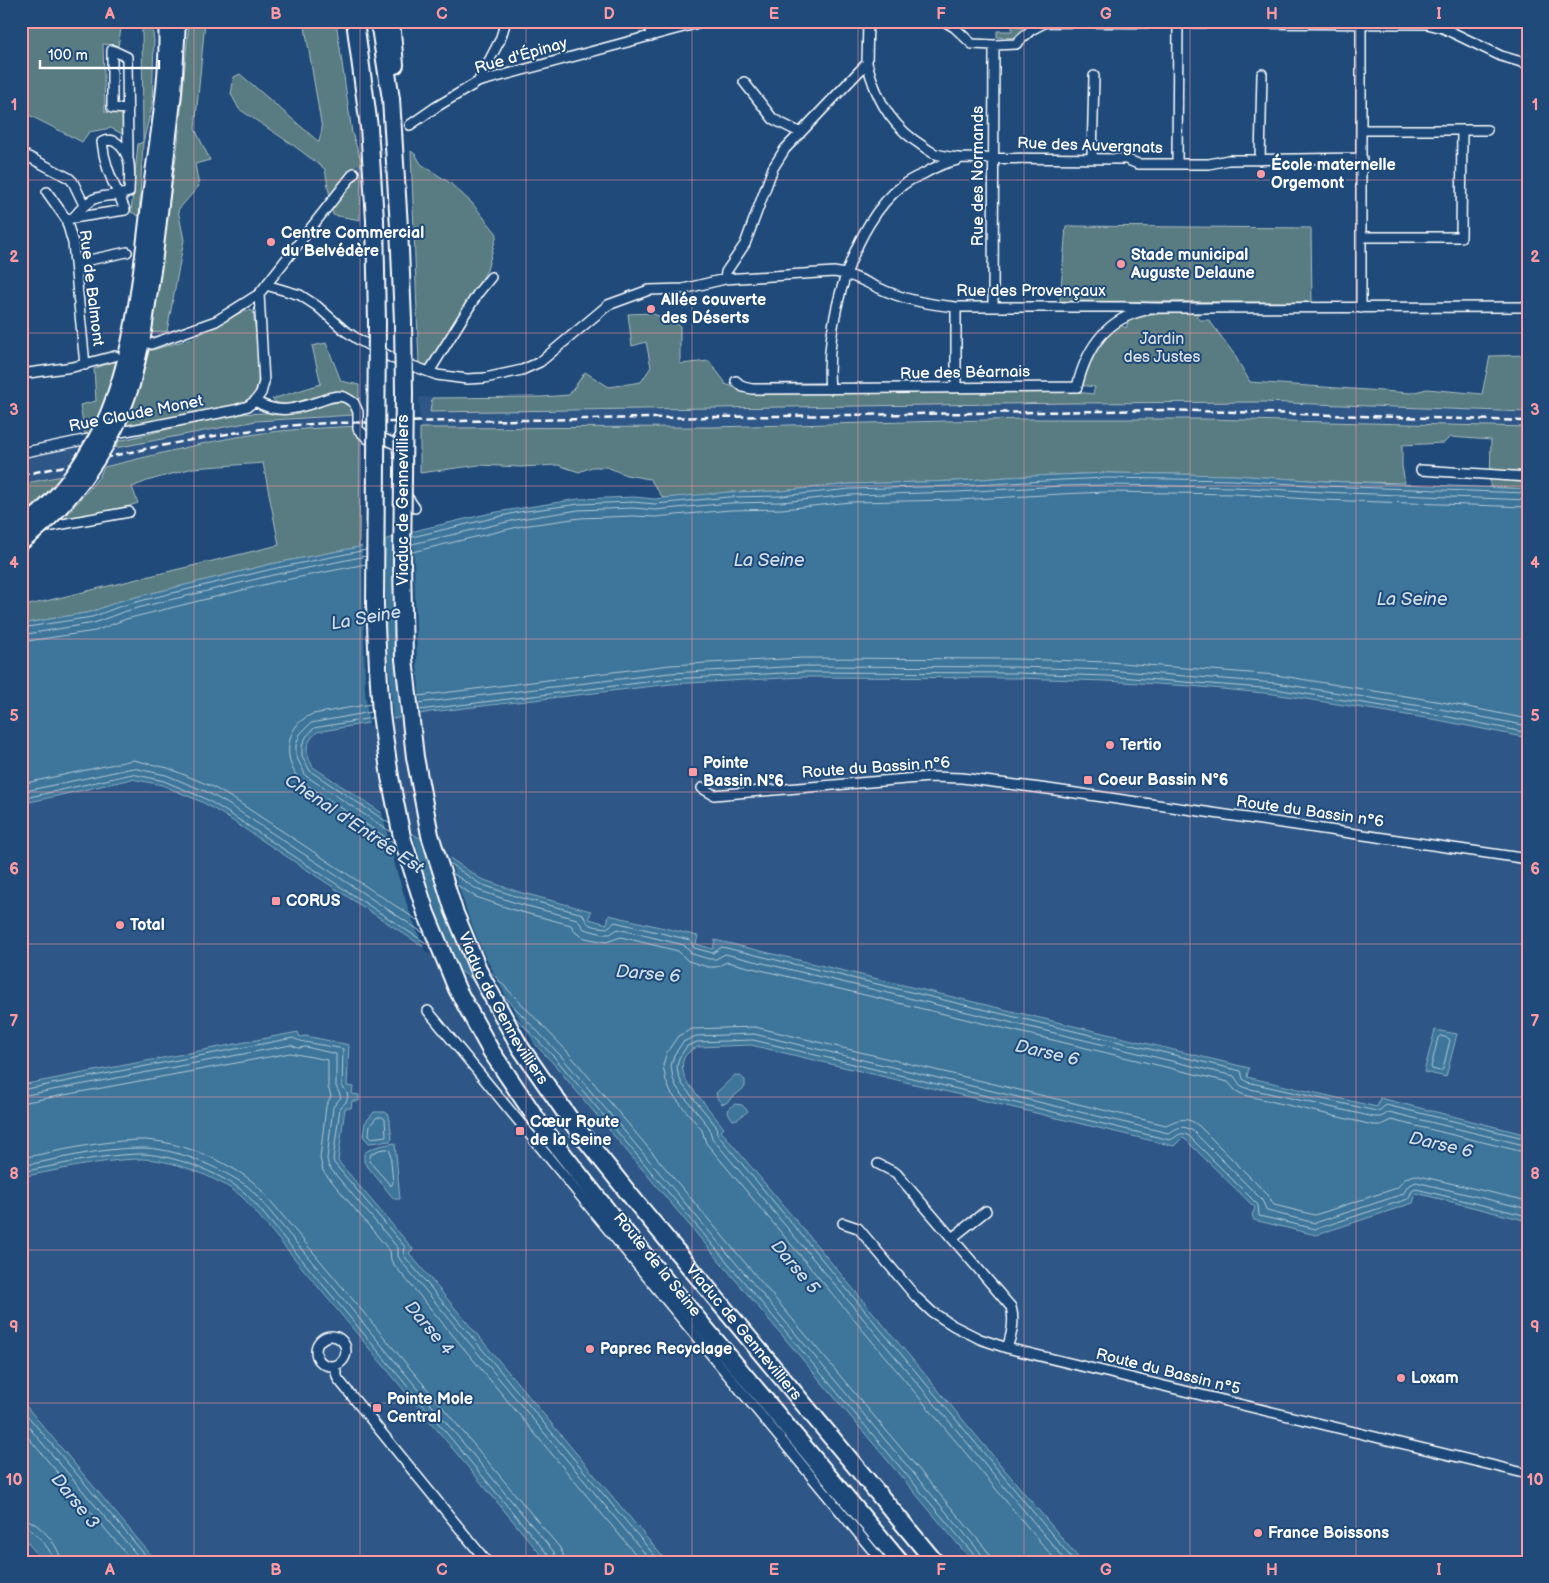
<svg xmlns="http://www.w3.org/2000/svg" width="1549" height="1583" font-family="'Balsamiq Sans',sans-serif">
<rect width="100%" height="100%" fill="#1f4a7a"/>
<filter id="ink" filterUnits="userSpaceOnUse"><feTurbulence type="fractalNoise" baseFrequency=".02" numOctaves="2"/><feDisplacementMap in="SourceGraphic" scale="10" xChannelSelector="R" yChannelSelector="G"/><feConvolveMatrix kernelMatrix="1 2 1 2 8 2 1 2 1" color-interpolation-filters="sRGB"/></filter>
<g filter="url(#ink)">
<path fill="#2d5786" d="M1102 395 1528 405V427L1206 419H1025L712 427 420 428 419 397 468 399Z
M359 400 360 426 113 466 21 484V459L226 412 296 410Z
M803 677 1017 678 1106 681 1190 686 1274 694 1438 720 1528 738V1135L1380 1098 1378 1107 1247 1076 1249 1068 716 940 713 949 696 944 698 936 609 915 607 924 589 919 591 910 519 892 481 879 313 767 307 755V747L310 739 317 732 431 712 671 684Z
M132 779 162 785 202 802 471 978 552 1062 973 1562H667L408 1253 413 1249 338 1161 345 1108 351 1100 359 1101 347 1086 349 1045 306 1036 299 1037 298 1032 21 1085V804Z
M751 1045 1174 1146 1181 1137 1185 1139 1255 1209 1416 1193 1528 1221V1562H1082L720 1130 724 1127 687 1082 683 1074 682 1066 690 1050 698 1047Z
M140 1159 162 1162 195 1171 216 1181 241 1196 547 1562H157L21 1400V1177L112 1161Z
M21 1535 44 1562H21Z"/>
<path fill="#597c81" stroke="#acbec0" d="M21 21H151L154 40 152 106 143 143 139 216 131 212 138 144 143 142 142 24 122 23 118 46 103 44 105 112H125L124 135 111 128 89 132 82 142 21 111Z
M189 21H205L195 129 210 160 195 164 199 186 178 210 184 240 167 331 151 333 178 143Z
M304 21H336L352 133 361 160 360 220 333 215 325 169 293 145 239 109 231 94 234 77 240 74 319 142 322 129Z
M1012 25 1023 28 1014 38 997 37V31H1012Z
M411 151 416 155 421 164 450 183 472 203 497 234 487 270 432 360 427 365H419Z
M1066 226 1311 228 1312 302 1060 301Z
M245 310 253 311C255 332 267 386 249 401 246 403 241 404 238 406L125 429 139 389 149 351 193 338Z
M652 313 680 326V364L709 361 725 382V384L753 394 1076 392 1093 394 1095 387 1079 385 1091 353 1118 324 1126 328 1129 320 1154 314 1199 313 1196 317 1200 320H1209L1234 354 1250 382 1411 393 1427 389 1482 394 1490 356 1528 355V412L1263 402 1072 403 430 412 432 398 542 397 569 395 585 372 609 387 641 382 651 367 646 342 632 346 628 314Z
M326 343 341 381 359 385V400H355L343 391C328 395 283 413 272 399L321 384 312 346Z
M117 360 113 385 94 431 85 435 80 405 96 401 94 369Z
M331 400H341L352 407 353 415 256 421 115 448 119 441 206 420 239 414 292 412Z
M1025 419H1206L1528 427V489L1490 487 1491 440 1450 437 1444 443 1402 445V466L1405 483 1323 481 1234 475 1107 473 1006 477 957 481 850 484 780 491 729 492 699 496 663 498 650 479 626 475 607 467H592L579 472 558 465 521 467 479 465 420 473V428L712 427Z
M360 426 359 547 271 564 120 601 91 612 21 624V607L279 545 263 463 193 468 147 481 132 487 138 503 129 506 63 520 99 477 104 467C153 456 201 442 250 435 286 429 323 428 360 426Z
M62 476 27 513 21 514V484Z"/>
<path fill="#3e769a" stroke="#8badc2" d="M1107 473 1234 475 1323 481 1528 489V738L1438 720 1274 694 1190 686 1106 681 1017 678 803 677 671 684 431 712 317 732C304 745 305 752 313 767L481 879 519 892 591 911 589 919 607 924 609 915 698 936 696 944 713 949 715 940 1249 1068 1247 1077 1377 1107 1380 1098 1528 1135V1221L1416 1193 1413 1203 1316 1235 1254 1220 1252 1215 1255 1208 1185 1139 1182 1138 1174 1146 751 1045 698 1047C681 1053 679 1067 687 1082L724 1128 721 1131 1082 1562H973L552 1062 471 978 222 814 202 802 162 785 132 779 21 804V624L91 612 120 601 271 564 359 547 422 529 491 513 578 499 634 497 654 499 729 492 780 491 850 484 957 481 1006 477Z
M1435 1030 1457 1034 1446 1077 1424 1072Z
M298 1032 300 1037 306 1036 349 1045 347 1086 353 1087 352 1094 359 1095V1101H352L351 1108H345L338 1161 413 1249 409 1253 667 1562H547L259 1216C253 1210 248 1202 241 1196 218 1177 168 1158 138 1159 99 1160 60 1170 21 1177V1085Z
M735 1075 740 1076 745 1080V1087L726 1103 722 1104 717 1098 716 1093Z
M735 1104 742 1105 748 1111 738 1119 733 1120 728 1113 729 1108Z
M374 1112H385L389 1115 392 1139 390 1141 369 1143 363 1136 365 1123Z
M395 1143 400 1199H394L364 1162V1153C374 1146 383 1145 395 1143Z
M21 1400 157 1562H44L21 1535Z"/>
<path fill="#1f4a7a" d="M413 529 417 662 421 717 400 720 395 661 393 535Z
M385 537 386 625 393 722 369 726 365 691 362 543Z
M381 809 412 830 424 875 439 918 463 976 425 951 408 908 396 869Z
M419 834 448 854 469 918 484 954 508 1000 540 1053 476 987 471 978 451 931Z"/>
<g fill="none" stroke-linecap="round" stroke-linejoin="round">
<path stroke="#b2c8d7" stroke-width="1" d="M412 537 519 512 579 504 633 502 655 504 729 497 781 496 850 489 958 486 1061 480 1107 478 1234 480 1322 486 1528 493
M412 544 520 519 579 510 633 508 655 510 730 503 781 502 851 495 958 492 1061 486 1107 485 1234 487 1322 492 1528 500
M412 552 522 526 580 518 633 516 655 517 730 510 782 509 851 502 958 500 1061 494 1107 492 1234 494 1322 500 1528 507
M21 628 92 617 121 606 148 599 272 569 366 550
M21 635 94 623 123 612 149 605 273 575 366 556
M21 642 95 631 126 619 275 582 366 564
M418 696 670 665 802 658 1017 659 1108 662 1276 675 1442 702 1528 719
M418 703 670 673 803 666 1017 667 1107 670 1276 683 1440 709 1528 726
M371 704 313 714C284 724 282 762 301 781L394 843
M419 710 671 679 803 672 1017 673 1107 676 1275 689 1439 715 1528 733
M371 712 311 723 300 734 296 745V756L306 776 391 832
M372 718 314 728 306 737 302 746V756L310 771 390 824
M21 784 133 760 168 768 211 786 232 798 420 922
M21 792 133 768 166 775 207 792 228 804 425 934
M21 799 132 774 164 781 204 798 224 810 429 945
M449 863 480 884 518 897 583 914C587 927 593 926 607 928L615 922 690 940 694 948 713 953 722 947 1241 1071 1243 1079 1247 1082 1376 1111 1380 1110 1386 1105 1528 1139
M452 873 478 890 516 903 577 919 584 929 603 934H610L618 929 684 945 692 954 709 959H716L725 954 1234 1076 1240 1085 1246 1088 1374 1117H1381L1389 1112 1528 1146
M455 884 476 897 514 910 571 925 576 933 585 938 606 942 621 937 678 951 688 961 708 967H716L727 962 1228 1082 1236 1091 1244 1095 1373 1125H1381L1391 1120 1528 1153
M488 969 566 1050 985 1548 989 1554 990 1562
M502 994 560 1055 980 1552 983 1562
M513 1015 556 1059 975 1556 976 1562
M1441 1036 1448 1038 1450 1040 1443 1069 1440 1071 1432 1069 1431 1067 1438 1038Z
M21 1090 293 1038C300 1043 332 1046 343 1049L342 1086 347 1092 348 1097 346 1102 340 1108 333 1159 334 1163 405 1247 404 1254 405 1257 660 1562
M21 1096 291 1045 298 1048 306 1047 336 1054V1086L341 1097 333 1107 327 1159 329 1167 398 1248V1256L401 1261 652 1562
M21 1103 290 1053 328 1060V1087L331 1096 326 1106 320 1158 323 1171 390 1251 391 1260 395 1266 642 1562
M382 1117 385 1119 386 1136 371 1138 369 1134 370 1125 376 1118Z
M388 1149 390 1151 393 1183 391 1186 369 1161 371 1154 379 1150Z
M21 1158C60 1151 99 1141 139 1140 173 1139 226 1160 253 1182 260 1188 267 1197 273 1204L560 1548 563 1554 564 1562
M21 1166C60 1159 100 1148 139 1148 174 1147 219 1167 247 1186 255 1192 261 1202 268 1209L554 1552 557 1562
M21 1172C60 1165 99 1155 138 1154 169 1153 222 1173 245 1193 251 1199 257 1206 263 1213L549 1556 550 1562
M21 1408 151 1562
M21 1418 143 1562
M21 1429 133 1562
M21 1518C37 1519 61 1547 61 1562
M21 1526C32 1526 53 1551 54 1562
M1057 1562 706 1143 702 1130 671 1093 666 1081 663 1065 667 1052 678 1036 692 1029 755 1027 1166 1125C1178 1119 1187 1116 1199 1126L1268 1195 1274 1205 1315 1215 1397 1188 1406 1178 1415 1175 1528 1201
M1067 1562 712 1138 709 1127 677 1088 673 1079 671 1066 674 1055 683 1042 696 1036 754 1034 1168 1133C1178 1128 1182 1124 1193 1131L1262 1200 1267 1211 1315 1223 1403 1194 1408 1186 1416 1182 1528 1209
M1075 1562 717 1134 716 1126 682 1084 678 1074 677 1066 679 1058 687 1046 697 1042 753 1040 1170 1140C1178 1137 1179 1130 1189 1136L1258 1205 1259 1216 1316 1229 1408 1199 1412 1191 1416 1189 1528 1216"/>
<path stroke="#41658e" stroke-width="9" stroke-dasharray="9 4.5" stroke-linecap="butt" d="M354 173 410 125"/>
<defs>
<path id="street" d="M649 21 651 36
M882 21H944L954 27 972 44 994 45 1016 44 1031 30 1035 21
M1031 30 1046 22 1427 24 1443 28 1501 56 1528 64
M867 63C875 94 887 120 914 140 920 144 926 149 933 153 941 156 951 157 959 158L1126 159 1138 164H1209L1228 160 1362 158
M478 82 500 40 506 21
M744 82 773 119 799 132
M128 109 112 108V50L127 57 128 157
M410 125 436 107 478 82 706 21
M1362 130H1487
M21 153 69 178 73 182 84 205
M1092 159 1094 76
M1260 160 1262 74
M1177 164 1178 21
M47 192 66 219 73 243 85 365
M66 219 73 218 125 210 119 195 129 192C129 182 131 169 128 159 124 147 114 136 102 142 104 161 110 178 119 195 93 196 89 199 73 218
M1361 237H1461L1462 130
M75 263 127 252
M725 279 726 272 745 244 773 168 785 149 867 63 868 21
M266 285 300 295 317 306 344 330 359 340 394 359 437 375 467 379 485 378 522 370 540 362 608 305 649 290 683 289 725 279 834 272C854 274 870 285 888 292 910 301 933 305 956 307H1121L1155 308 1528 307
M259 294 264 382 261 393 255 401C278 415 296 409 320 401 328 398 336 395 344 397 347 398 351 401 354 403L358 412V429L368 439H384L397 445 398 455
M956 307V387
M993 307 994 45
M1361 308V21
M151 344 216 321 259 294 354 173
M429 372 478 293 491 277
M21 374 73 367 115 356
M736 381 743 387 752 389 1077 387C1086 349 1105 319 1146 310
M830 389C824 327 851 224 903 185 909 180 916 177 923 174 935 167 945 162 958 160
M110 434 235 410 248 406 255 401
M21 453 98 437
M1421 470 1528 477
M404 492 415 508
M41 528 129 512
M702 788 714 795 930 777 962 778 1048 789 1528 859
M428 1011 882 1562
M878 1164 896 1173 1011 1307C1015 1321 1012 1334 1007 1348
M843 1223 858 1228 916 1297 932 1312 954 1326 980 1339 1007 1348 1528 1474
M952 1238 986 1211
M316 1351a15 15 0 1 1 30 0a15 15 0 1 1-30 0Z
M334 1366 338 1379 487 1562"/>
<path id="primary" d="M118 423 132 385 143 337 154 264 174 92 178 21
M103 425C136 351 141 267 151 188 158 133 169 77 166 21"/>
<path id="highway" d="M177 21V24
M355 21 369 127 375 220 377 322
M379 21 391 99 399 227 403 321
M391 21 395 65
M378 667 381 714 390 777 402 837 426 913 457 989 491 1051 542 1127 610 1214 900 1562"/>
</defs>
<use href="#street" stroke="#fff" stroke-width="12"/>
<use href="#primary" stroke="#fff" stroke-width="18"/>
<use href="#highway" stroke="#fff" stroke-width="20"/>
<use href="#street" stroke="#1f4a7a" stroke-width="9"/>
<use href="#primary" stroke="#1f4a7a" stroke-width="14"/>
<use href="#highway" stroke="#1f4a7a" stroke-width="16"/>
<path stroke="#fff" stroke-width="2.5" stroke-dasharray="8 4" stroke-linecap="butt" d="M21 475C122 455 225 428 328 423L1167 410 1528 421"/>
<defs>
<path id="primary-bridge" d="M21 528C57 501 83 464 103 425
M21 543C63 512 94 470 118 423"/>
<g id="highway-bridge">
<path id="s1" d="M403 321 404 394 402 563 404 659 415 757 430 835 454 911 480 974 520 1047 574 1125 634 1200 935 1562"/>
<path d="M377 322 375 604 378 667"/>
</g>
</defs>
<use href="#primary-bridge" stroke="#fff" stroke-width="18" stroke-linecap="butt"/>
<use href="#highway-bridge" stroke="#fff" stroke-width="20" stroke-linecap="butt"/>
<use href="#primary-bridge" stroke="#1f4a7a" stroke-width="14"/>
<use href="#highway-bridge" stroke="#1f4a7a" stroke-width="16"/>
</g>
</g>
<path fill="none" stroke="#ff9aa2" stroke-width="1" stroke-opacity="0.55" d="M194 21V1562M360 21V1562M526 21V1562M692 21V1562M858 21V1562M1024 21V1562M1190 21V1562M1356 21V1562M21 180H1528M21 333H1528M21 486H1528M21 639H1528M21 792H1528M21 944H1528M21 1097H1528M21 1250H1528M21 1403H1528"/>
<g fill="#ff9aa2" stroke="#1f4a7a" stroke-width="2">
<circle cx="1261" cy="174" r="5"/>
<circle cx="271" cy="242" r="5"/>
<circle cx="1121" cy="264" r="5"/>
<circle cx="651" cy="309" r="5"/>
<circle cx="1110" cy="745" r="5"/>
<rect x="688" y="767" width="10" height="10" rx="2.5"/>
<rect x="1083" y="775" width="10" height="10" rx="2.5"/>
<rect x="271" y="896" width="10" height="10" rx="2.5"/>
<circle cx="120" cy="925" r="5"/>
<rect x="515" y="1126" width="10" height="10" rx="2.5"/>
<circle cx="590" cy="1349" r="5"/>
<circle cx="1401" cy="1378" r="5"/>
<rect x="372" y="1403" width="10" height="10" rx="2.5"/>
<circle cx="1258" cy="1533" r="5"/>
</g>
<g text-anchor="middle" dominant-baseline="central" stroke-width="4" stroke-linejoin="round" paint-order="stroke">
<g font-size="16" fill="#fff" stroke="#1f4a7a">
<text transform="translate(521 56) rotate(-16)">Rue d'Épinay</text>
<text transform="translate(1090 146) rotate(2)">Rue des Auvergnats</text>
<text transform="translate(978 176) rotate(-90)">Rue des Normands</text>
<text transform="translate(91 288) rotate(83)">Rue de Balmont</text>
<text x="1031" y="291">Rue des Provençaux</text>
<text transform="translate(965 373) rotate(-1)">Rue des Béarnais</text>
<text transform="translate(136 414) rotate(-11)">Rue Claude Monet</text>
<text transform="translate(403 500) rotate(-90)">Viaduc de Gennevilliers</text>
<text transform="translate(876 768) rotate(-4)">Route du Bassin n°6</text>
<text transform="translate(1310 812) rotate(8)">Route du Bassin n°6</text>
<text stroke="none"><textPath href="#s1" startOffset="705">Viaduc de Gennevilliers</textPath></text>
<text transform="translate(657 1265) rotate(51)">Route de la Seine</text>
<text stroke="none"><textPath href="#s1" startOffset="1110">Viaduc de Gennevilliers</textPath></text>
<text transform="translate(1168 1372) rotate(14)">Route du Bassin n°5</text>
</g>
<g font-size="16" font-weight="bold" fill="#fff" stroke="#1f4a7a" text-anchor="start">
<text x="1271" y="165">École maternelle<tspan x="1271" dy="18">Orgemont</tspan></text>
<text x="281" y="233">Centre Commercial<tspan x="281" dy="18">du Belvédère</tspan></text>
<text x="1131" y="255">Stade municipal<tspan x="1131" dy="18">Auguste Delaune</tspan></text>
<text x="661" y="300">Allée couverte<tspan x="661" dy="18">des Déserts</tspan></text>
<text x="1120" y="745">Tertio</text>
<text x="703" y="763">Pointe<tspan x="703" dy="18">Bassin N°6</tspan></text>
<text x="1098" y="780">Coeur Bassin N°6</text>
<text x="286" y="901">CORUS</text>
<text x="130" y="925">Total</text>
<text x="530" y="1122">Cœur Route<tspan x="530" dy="18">de la Seine</tspan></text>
<text x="600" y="1349">Paprec Recyclage</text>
<text x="1411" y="1378">Loxam</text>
<text x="387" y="1399">Pointe Mole<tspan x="387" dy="18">Central</tspan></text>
<text x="1268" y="1533">France Boissons</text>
</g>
<g font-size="16" fill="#d6dee0" stroke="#1f4a7a">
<text x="1162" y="339">Jardin<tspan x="1162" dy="18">des Justes</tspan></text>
</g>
<g font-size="18" font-style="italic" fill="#cfdde6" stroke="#1f4a7a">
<text x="769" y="560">La Seine</text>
<text x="1412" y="599">La Seine</text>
<text transform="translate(366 618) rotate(-10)">La Seine</text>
<text transform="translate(354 824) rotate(34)">Chenal d'Entrée Est</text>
<text transform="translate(648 974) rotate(5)">Darse 6</text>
<text transform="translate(1047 1053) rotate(13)">Darse 6</text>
<text transform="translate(1441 1145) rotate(13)">Darse 6</text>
<text transform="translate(795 1267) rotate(50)">Darse 5</text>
<text transform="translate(429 1328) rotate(50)">Darse 4</text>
<text transform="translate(75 1501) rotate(51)">Darse 3</text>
</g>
</g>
<rect width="1549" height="1583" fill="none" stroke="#1f4a7a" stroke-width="55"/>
<path d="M40 60v8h119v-8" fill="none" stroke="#ffffff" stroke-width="2.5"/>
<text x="48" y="60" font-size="15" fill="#ffffff" stroke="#1f4a7a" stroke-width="4" paint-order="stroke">100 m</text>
<rect x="28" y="28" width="1494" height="1528" fill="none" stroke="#ff9aa2" stroke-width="2"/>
<g font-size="16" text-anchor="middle" font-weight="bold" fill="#ff9aa2">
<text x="110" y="19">A</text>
<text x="276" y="19">B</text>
<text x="442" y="19">C</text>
<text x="609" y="19">D</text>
<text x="774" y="19">E</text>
<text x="941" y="19">F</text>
<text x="1106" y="19">G</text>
<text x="1272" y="19">H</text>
<text x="1439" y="19">I</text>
<text x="14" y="110">1</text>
<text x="1535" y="110">1</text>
<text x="14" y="262">2</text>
<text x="1535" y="262">2</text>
<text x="14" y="415">3</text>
<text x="1535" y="415">3</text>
<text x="14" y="568">4</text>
<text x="1535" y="568">4</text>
<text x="14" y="721">5</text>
<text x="1535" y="721">5</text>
<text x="14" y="874">6</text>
<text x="1535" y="874">6</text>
<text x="14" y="1026">7</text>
<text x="1535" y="1026">7</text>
<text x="14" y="1179">8</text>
<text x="1535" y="1179">8</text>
<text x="14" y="1332">9</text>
<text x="1535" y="1332">9</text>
<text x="14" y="1485">10</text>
<text x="1535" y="1485">10</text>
<text x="110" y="1575">A</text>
<text x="276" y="1575">B</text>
<text x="442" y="1575">C</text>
<text x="609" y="1575">D</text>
<text x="774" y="1575">E</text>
<text x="941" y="1575">F</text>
<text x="1106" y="1575">G</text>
<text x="1272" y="1575">H</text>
<text x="1439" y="1575">I</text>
</g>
</svg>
